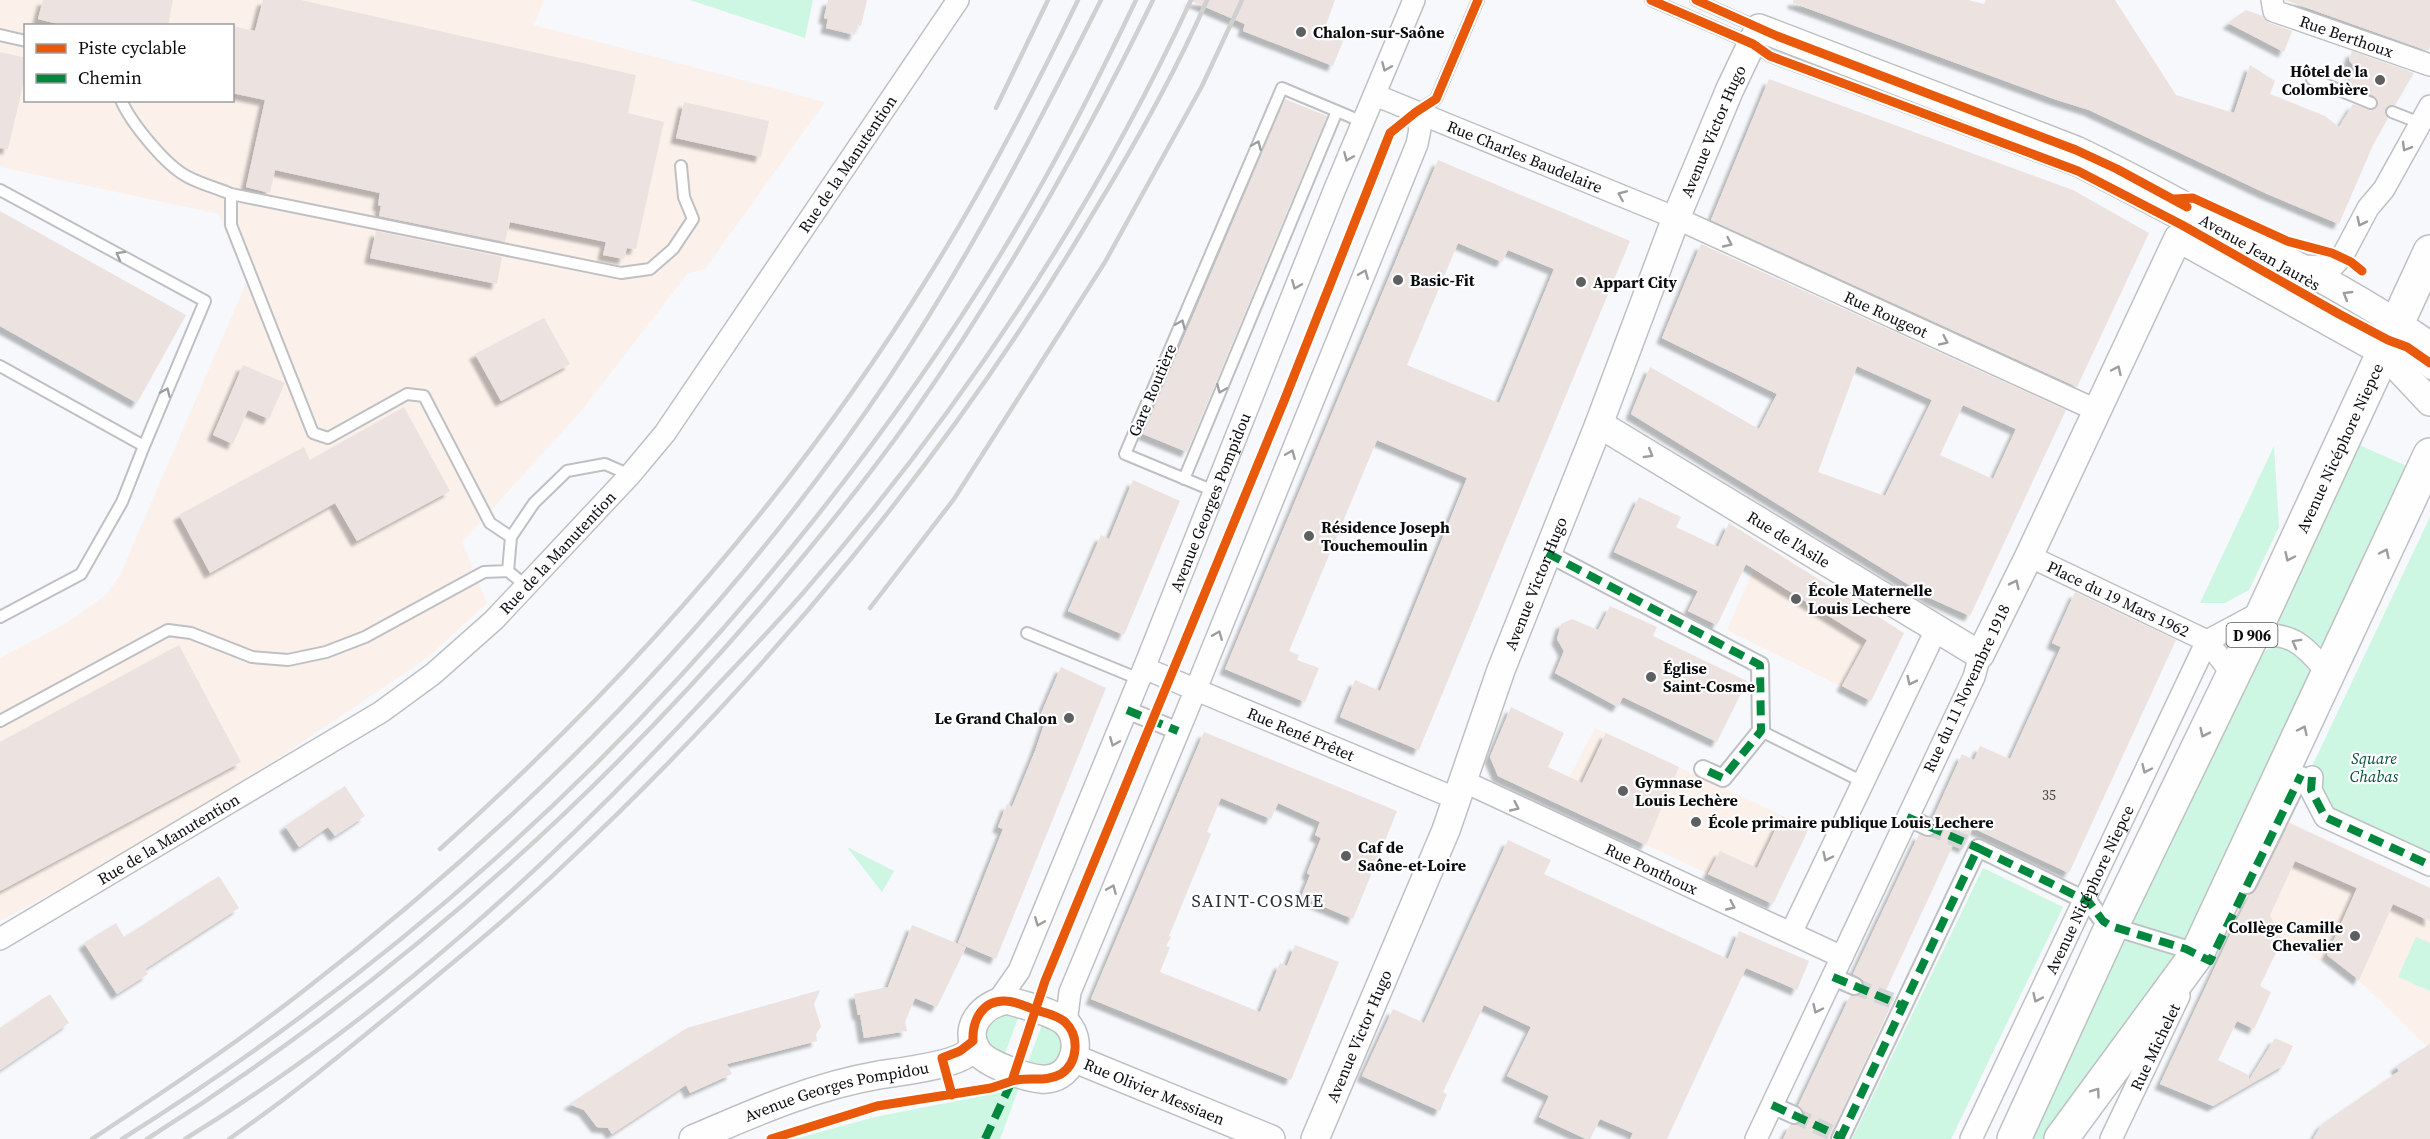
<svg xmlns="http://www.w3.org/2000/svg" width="2430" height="1139" font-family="'Source Serif 4',serif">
<defs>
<filter id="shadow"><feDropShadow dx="-5.5" dy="5.5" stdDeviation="1.5" flood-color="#0004"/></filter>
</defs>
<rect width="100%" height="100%" fill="#f6f8fb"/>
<path fill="#fbf0ea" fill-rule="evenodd" d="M0 0H544L534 25 825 102 705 269 688 273 582 410 462 542 487 603 427 658 250 777 78 879 0 921V658L63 625 106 595 120 575 248 279 230 245 219 214 0 167ZM26 26H232V100H26Z
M1767 546 1904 633 1871 701 1727 630 1754 569Z
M1595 728 1809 828 1773 904 1556 803Z
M2285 820 2430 888V1049L2365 986 2336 962 2327 955 2323 962 2282 940 2247 900Z"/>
<path fill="#cdf6e3" d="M690 0H813L805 38Z
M2357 444 2411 468 2326 650 2300 631 2272 624Z
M2274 446 2279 527 2249 590 2225 603H2200Z
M2430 517V855L2298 796Z
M2284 646 2306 659 2310 672 2190 942 2123 922 2257 654 2273 647Z
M847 847 894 871 882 892Z
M1983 868 2063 907 1951 1139H1852Z
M2117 937H2125L2183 957 2054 1139H2022Z
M2416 937 2430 943V991L2398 977Z
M1020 1013 1004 1056 987 1043 984 1033 993 1014Z
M1043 1022C1069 1035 1067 1051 1047 1068L1027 1065Z
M1002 1085H1020L1000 1139H795L875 1117 982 1096Z"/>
<path fill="#ece3e0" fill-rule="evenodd" filter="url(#shadow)" d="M43 0H173L168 26H67L38 19Z
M263 0H301L636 75 628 113 664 122 636 249 627 248 624 259 603 255 606 242 510 222 505 242 379 216 381 206 378 205 380 193 275 170 270 193 246 187 265 100 232 93V26L255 31Z
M828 0H867L861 26 857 25 855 35 826 28 828 19 824 18Z
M1189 0H1335L1325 28 1345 36 1333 66 1243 31 1245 24Z
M1793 0H1968L1984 4 1986 0H2115L2176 95 2234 113 2250 65 2275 81 2270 94 2325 116 2339 127 2353 104 2371 110 2378 105 2374 96 2347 85 2356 69 2349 60 2352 51 2414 73 2395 105H2390L2385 109V114L2388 118 2373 145 2339 224 2265 193 2089 110 2054 99 1793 3Z
M2285 0H2430V47L2428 51Z
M2246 10 2263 16 2270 23 2292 31 2284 52 2228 23Z
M0 52 26 58V72L8 149 0 148Z
M1769 79 2073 190 2149 233 2077 387 1711 220Z
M1285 99 1327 116 1187 452 1143 434Z
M684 102 769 121 761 157 676 138Z
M1438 160 1630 241 1419 750 1340 717 1355 680 1380 691 1467 478 1377 440 1289 651 1299 655 1297 660 1319 668 1305 702 1225 669ZM1458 243 1502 262 1508 250 1554 269 1499 403 1407 365Z
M0 211 186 315 137 403 0 326Z
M376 231 502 257 497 284 370 258Z
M1701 244 2066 410 1970 616 1932 599 1631 414 1650 367 1759 429 1777 394 1662 338ZM1857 366 1932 400 1885 496 1818 472ZM1963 405 2016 429 1993 479 1940 455Z
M544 318 570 364 501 401 475 354Z
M243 365 285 383 269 419 248 410 233 444 213 435Z
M404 407 450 491 357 541 335 503 210 573 179 515 304 447 310 460Z
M1133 480 1180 501 1124 635 1068 611 1101 535 1109 539Z
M1639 497 1681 517 1676 527 1718 547 1729 523 1904 633 1871 701 1842 686 1867 640 1746 564 1717 625 1688 611 1698 591 1614 552Z
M2075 592 2176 640 2069 873 1973 828 1964 848 1954 843 1885 992 1895 997 1829 1139H1783L1790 1125H1796L1803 1120 1804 1113 1798 1106 1850 996H1856L1863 991V980L1853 974 1919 834 1929 837 1937 832 1938 826 1933 818 1962 754 1974 760 1980 746 2010 759 2061 647 2052 643Z
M1610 606 1657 627 1653 636 1747 681 1717 742 1623 697 1618 707 1555 673 1564 651 1557 639 1561 624 1572 619 1598 630Z
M179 645 241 762 0 891V742Z
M1061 667 1106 688 996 959 958 943 1003 829 998 827 1007 804 1012 807 1035 751 1046 719 1040 716Z
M1511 707 1564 733 1548 767 1582 783 1606 733 1679 767 1646 845 1498 776 1490 757Z
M1204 732 1397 811 1353 919 1301 897 1310 875 1307 873 1321 838 1315 835 1320 822 1278 803 1271 819 1221 798 1207 832 1211 834 1169 936 1171 937 1166 946 1170 947 1160 972 1260 1012 1280 963 1287 966 1295 945 1339 962 1291 1080 1091 999Z
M345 786 365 816 335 836 328 827 299 847 285 826Z
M1782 816 1809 828 1773 904 1708 874 1720 851 1757 868Z
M2289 823 2430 888V921L2393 904 2359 980 2327 955 2357 888 2295 861 2270 915 2282 940 2260 986 2271 992 2254 1029 2237 1021 2218 1060 2249 1075V1080L2275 1038 2293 1046 2284 1065 2213 1106 2160 1084 2240 914 2250 895 2256 890Z
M1508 840 1551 860 1544 874 1728 959 1739 931 1809 961 1797 990 1746 968 1667 1139H1630L1633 1133 1600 1119 1590 1139H1586L1539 1117 1549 1096 1507 1076 1531 1027 1484 1005 1443 1092 1447 1094 1440 1111 1362 1076 1393 1009 1424 1023Z
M219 876 239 908 145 969 148 974 117 994 84 943 116 923 124 937Z
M912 925 966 947 937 1007 915 998 905 1022 907 1031 864 1038 860 1014 858 1015 854 994 888 987Z
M820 990 814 1004 821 1027 816 1034 817 1041 727 1064 732 1074 690 1093 686 1085 612 1134 608 1128 597 1127 584 1110 569 1104 687 1028Z
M50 994 69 1023 0 1070V1028Z
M2430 1044V1139H2313L2322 1124 2399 1071 2396 1066Z"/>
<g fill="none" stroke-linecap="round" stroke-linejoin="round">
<path stroke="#d3d5d7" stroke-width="16" stroke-dasharray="16 8" stroke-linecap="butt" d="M1928 827 1966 843
M1854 986 1893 1001
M1794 1115 1832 1133"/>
<defs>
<path id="service" d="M1651 0 1753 44 1770 56 2078 171 2196 233
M1696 0 1759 28
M0 35 26 41
M2312 79 2371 103
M121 100C131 123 166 166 188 177 201 184 217 188 231 194
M1416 112 1436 99 1478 0
M2392 112 2420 123
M0 190 205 301 144 446
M2393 342 2407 347 2430 363
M2405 354 2430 374
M0 366 144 446 122 502 81 574 0 617
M1184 479 1337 111
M1214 491 1125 454 1282 88 1363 122
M511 537 490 523 424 396 407 394 328 438 313 433 231 225V194L621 273 650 269 673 249 693 219 684 197 681 166
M508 571 511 537 534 503 567 471 605 464 630 475
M1027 633 1139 679
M0 721 168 630 191 633 252 657 288 660 326 652 365 637 484 572 508 571 526 586
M1761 731 1863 782"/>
<path id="pedestrian" d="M1547 553 1760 665 1761 731 1723 778 1703 769
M1127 710 1178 731
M1907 817 1928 827
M2247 885 2301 775
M1833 977 1854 986
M1772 1105 1794 1115
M1840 1139 1978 848 2089 902 2103 921 2111 926 2186 949 2202 956"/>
<g id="minor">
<path id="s1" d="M2272 0 2274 11 2430 65"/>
<path id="s2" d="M1375 95 1676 218 2098 411"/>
<path d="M2300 266 2332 267 2342 257 2368 208 2384 189 2430 106"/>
<path id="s3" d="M2029 556 2207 641 2233 675"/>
<path d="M2253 634C2295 633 2302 644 2329 674"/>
<path id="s4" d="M1144 668 1457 799"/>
<path d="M2312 777 2311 790 2325 817 2430 865"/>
<path id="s5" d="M1463 781 1842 957"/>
<path d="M1791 933 1937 628"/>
<path id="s6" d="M0 939 381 712 433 674 494 620 630 475 665 433 958 0"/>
<path id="s7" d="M998 1001 1019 971 1144 668 1334 191 1414 0"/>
<path d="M1066 1023 1070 992 1196 689 1417 144 1420 129 1416 112"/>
<path d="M1756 1139 1974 677 1980 655"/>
<path id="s8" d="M1971 1139 2207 641 2263 611"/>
<path id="s9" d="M2111 1139 2179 996"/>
</g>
<g id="tertiary">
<path id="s10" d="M1599 424 1980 655 2029 556 2178 238 2383 352 2430 402"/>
<path d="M1008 1000C1024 1006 1056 1012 1067 1024 1086 1045 1070 1082 1041 1079 1026 1078 987 1064 978 1052 961 1028 983 1003 1008 1000Z"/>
<path id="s11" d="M1073 1058 1271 1139"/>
<path id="s12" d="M693 1139C753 1113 814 1086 879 1075 898 1072 960 1065 971 1050 971 1050 973 1042 973 1041"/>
<path id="s13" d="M1315 1139 1446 830 1501 670 1599 424 1676 218 1730 89 1759 28 2076 150C2129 175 2181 204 2233 232 2300 267 2369 302 2430 346"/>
</g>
<g id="primary">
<path id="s14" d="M2014 1139 2116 917 2264 611 2430 252"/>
<path d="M2061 1139 2197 954 2430 455"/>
</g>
</defs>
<use href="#service" stroke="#bec0c3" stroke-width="14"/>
<use href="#pedestrian" stroke="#bec0c3" stroke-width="20"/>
<use href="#minor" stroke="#bec0c3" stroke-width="24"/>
<use href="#tertiary" stroke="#bec0c3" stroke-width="30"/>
<use href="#primary" stroke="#bec0c3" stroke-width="36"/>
<use href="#service" stroke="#fefefe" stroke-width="10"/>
<use href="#pedestrian" stroke="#fefefe" stroke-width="16"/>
<use href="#minor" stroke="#fefefe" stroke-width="21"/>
<use href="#tertiary" stroke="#fefefe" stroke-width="27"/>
<use href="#primary" stroke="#fefefe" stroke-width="33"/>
<path stroke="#d0d0d1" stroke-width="4.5" d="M996 108 1048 0
M870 608 954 499 1105 262 1202 86 1242 0
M440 849C629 680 797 490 930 274 985 186 1033 93 1078 0
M92 1139C163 1092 234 1045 302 992 527 818 730 615 889 378 969 258 1036 129 1101 0
M122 1139C391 969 615 770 813 521 899 413 977 300 1044 180 1077 121 1107 61 1136 0
M147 1139C377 993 581 816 759 609 811 548 862 486 908 421 1001 288 1082 146 1153 0
M185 1139C384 1017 555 861 713 690 743 658 774 626 803 593 958 415 1092 214 1191 0
M229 1139C294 1094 354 1044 415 994 466 952 517 910 565 864 768 674 950 455 1092 215 1134 146 1175 74 1207 0"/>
<path stroke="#00873e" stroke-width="8" stroke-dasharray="15 8" stroke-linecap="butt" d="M1547 553 1760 665 1761 731 1723 778 1703 769
M1127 710 1178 731
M2312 777 2311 790 2325 817 2430 865
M1907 817 1978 848
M1833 977 1903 1006
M1772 1105 1841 1137
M985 1139 1012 1081
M1840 1139 1978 848 2089 902 2103 921 2111 926 2186 949 2210 961 2301 775"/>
<defs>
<path id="cycleway" d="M1651 0 1753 44 1770 56 2078 171 2182 225 2339 314 2388 340 2407 347 2430 363
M1696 0 1777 36 2076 150 2117 169 2187 207
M2174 199 2193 198 2287 241 2332 253 2351 262 2362 271
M952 1095 942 1058 960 1051 973 1041C972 1021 982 1000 1005 1001 1015 1001 1027 1007 1036 1010 1046 1013 1057 1015 1065 1022 1080 1036 1078 1063 1061 1074 1045 1083 1028 1076 1012 1081
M771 1139 877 1106 991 1088 1012 1081 1045 981 1284 401 1390 133 1416 112 1436 99 1478 0"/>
</defs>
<use href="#cycleway" stroke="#fff" stroke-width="13"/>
<use href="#cycleway" stroke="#e8590c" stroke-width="9"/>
</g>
<defs><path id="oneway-chevron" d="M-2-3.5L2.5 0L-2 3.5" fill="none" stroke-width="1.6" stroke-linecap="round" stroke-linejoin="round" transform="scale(1.5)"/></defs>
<g stroke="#9c9d9e">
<use href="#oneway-chevron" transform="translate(1386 67) rotate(113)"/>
<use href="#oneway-chevron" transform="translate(1257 145) rotate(-67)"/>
<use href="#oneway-chevron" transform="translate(2406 147) rotate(120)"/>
<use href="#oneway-chevron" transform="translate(1348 157) rotate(113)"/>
<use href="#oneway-chevron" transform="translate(1622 195) rotate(-157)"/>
<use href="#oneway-chevron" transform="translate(2361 222) rotate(116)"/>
<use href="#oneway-chevron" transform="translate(1728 243) rotate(25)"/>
<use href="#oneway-chevron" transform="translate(120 255) rotate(-151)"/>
<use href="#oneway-chevron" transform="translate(1364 274) rotate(-68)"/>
<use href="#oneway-chevron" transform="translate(1296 285) rotate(112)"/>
<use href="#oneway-chevron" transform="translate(2347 295) rotate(-150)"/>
<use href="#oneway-chevron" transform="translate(1181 324) rotate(-67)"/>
<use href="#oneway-chevron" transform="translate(1944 341) rotate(25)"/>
<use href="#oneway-chevron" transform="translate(2117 370) rotate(-65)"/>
<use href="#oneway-chevron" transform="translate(1221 389) rotate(113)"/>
<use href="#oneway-chevron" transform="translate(166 392) rotate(-67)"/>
<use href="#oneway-chevron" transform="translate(1291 454) rotate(-68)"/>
<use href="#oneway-chevron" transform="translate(1649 454) rotate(31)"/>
<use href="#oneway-chevron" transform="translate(2385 553) rotate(-65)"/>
<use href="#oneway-chevron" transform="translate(2289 557) rotate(115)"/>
<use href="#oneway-chevron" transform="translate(2015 584) rotate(-64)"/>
<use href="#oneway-chevron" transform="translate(1218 635) rotate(-68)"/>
<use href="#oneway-chevron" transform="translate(2296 643) rotate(-151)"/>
<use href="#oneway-chevron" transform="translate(1911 681) rotate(116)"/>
<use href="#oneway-chevron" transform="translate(2303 730) rotate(-65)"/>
<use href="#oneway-chevron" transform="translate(2204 733) rotate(116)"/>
<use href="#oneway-chevron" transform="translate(1114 742) rotate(112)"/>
<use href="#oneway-chevron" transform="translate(2146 769) rotate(115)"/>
<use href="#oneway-chevron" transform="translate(1515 807) rotate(25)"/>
<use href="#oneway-chevron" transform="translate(1827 857) rotate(116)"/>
<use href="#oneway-chevron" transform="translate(1112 889) rotate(-67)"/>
<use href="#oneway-chevron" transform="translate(1731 906) rotate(25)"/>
<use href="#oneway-chevron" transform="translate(1039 922) rotate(112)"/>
<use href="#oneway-chevron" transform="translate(2037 998) rotate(115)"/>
<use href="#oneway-chevron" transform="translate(1817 1009) rotate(115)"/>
<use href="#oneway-chevron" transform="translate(2096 1092) rotate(-54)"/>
</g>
<g fill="#5d5f61" stroke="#fff" stroke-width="2">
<circle cx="1301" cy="32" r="6"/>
<circle cx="2380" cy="80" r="6"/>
<circle cx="1398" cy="280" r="6"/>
<circle cx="1581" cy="282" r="6"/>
<circle cx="1309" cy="536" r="6"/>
<circle cx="1796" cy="599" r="6"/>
<circle cx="1651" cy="677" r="6"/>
<circle cx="1069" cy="718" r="6"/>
<circle cx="1623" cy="791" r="6"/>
<circle cx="1696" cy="822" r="6"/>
<circle cx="1346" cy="856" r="6"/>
<circle cx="2355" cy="936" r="6"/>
</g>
<g text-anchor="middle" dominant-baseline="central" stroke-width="4.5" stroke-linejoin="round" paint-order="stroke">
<g font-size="14" fill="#424242">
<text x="2049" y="795">35</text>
</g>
<rect fill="#fff" stroke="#545556" stroke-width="1.5" x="2226.5" y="623" width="51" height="24" rx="4.5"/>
<g font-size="15" font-weight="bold" fill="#0a0c0e">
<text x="2252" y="635">D 906</text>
</g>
<g font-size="16" font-weight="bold" fill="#0a0c0e" stroke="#fff" text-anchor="start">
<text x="1313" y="32">Chalon-sur-Saône</text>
<text x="2368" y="71" text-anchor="end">Hôtel de la<tspan x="2368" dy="18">Colombière</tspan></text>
<text x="1410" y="280">Basic-Fit</text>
<text x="1593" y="282">Appart City</text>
<text x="1321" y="527">Résidence Joseph<tspan x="1321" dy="18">Touchemoulin</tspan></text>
<text x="1808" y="590">École Maternelle<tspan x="1808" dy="18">Louis Lechere</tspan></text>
<text x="1663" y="668">Église<tspan x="1663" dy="18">Saint-Cosme</tspan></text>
<text x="1057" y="718" text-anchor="end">Le Grand Chalon</text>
<text x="1635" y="782">Gymnase<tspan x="1635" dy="18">Louis Lechère</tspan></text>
<text x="1708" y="822">École primaire publique Louis Lechere</text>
<text x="1358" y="847">Caf de<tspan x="1358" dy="18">Saône-et-Loire</tspan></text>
<text x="2343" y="927" text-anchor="end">Collège Camille<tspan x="2343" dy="18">Chevalier</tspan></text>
</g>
<g font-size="16" fill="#0a0c0e" stroke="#fff">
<text stroke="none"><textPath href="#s1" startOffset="88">Rue Berthoux</textPath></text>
<text stroke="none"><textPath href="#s13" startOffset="1084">Avenue Victor Hugo</textPath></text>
<text stroke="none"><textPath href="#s2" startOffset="162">Rue Charles Baudelaire</textPath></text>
<text stroke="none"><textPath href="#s6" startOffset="1168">Rue de la Manutention</textPath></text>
<text transform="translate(2260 252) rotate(30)">Avenue Jean Jaurès</text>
<text stroke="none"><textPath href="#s2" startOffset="556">Rue Rougeot</textPath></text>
<text transform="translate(1152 390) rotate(-67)">Gare Routière</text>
<text stroke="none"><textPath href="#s14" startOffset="764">Avenue Nicéphore Niepce</textPath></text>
<text stroke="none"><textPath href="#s7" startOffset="543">Avenue Georges Pompidou</textPath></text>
<text stroke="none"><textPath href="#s10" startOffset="222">Rue de l'Asile</textPath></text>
<text stroke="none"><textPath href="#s6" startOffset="682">Rue de la Manutention</textPath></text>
<text stroke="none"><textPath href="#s13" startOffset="598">Avenue Victor Hugo</textPath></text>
<text stroke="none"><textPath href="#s3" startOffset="99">Place du 19 Mars 1962</textPath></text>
<text transform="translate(1966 688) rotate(-65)">Rue du 11 Novembre 1918</text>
<text stroke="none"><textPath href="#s4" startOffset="170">Rue René Prêtet</textPath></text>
<text stroke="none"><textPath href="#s6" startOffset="196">Rue de la Manutention</textPath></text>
<text stroke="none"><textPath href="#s5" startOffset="208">Rue Ponthoux</textPath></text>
<text stroke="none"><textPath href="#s8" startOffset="276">Avenue Nicéphore Niepce</textPath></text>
<text stroke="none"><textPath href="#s13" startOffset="112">Avenue Victor Hugo</textPath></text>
<text stroke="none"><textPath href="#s9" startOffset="102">Rue Michelet</textPath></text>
<text stroke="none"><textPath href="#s12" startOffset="152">Avenue Georges Pompidou</textPath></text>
<text stroke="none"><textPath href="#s11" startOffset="88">Rue Olivier Messiaen</textPath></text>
</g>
<g font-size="16" font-style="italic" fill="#005236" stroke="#fff">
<text x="2374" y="758">Square<tspan x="2374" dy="18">Chabas</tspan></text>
</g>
<g font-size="18" letter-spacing="1.5" fill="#292e33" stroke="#fff">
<text x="1258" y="900">SAINT-COSME</text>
</g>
</g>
<rect x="24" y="24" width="210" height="78" fill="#ffffff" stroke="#9d9e9f" stroke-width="1.5"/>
<rect x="36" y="44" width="30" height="9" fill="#e8590c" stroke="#9d9e9f" stroke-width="1.5"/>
<text x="78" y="54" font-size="18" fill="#0a0c0e">Piste cyclable</text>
<rect x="36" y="74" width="30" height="9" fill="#00873e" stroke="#9d9e9f" stroke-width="1.5"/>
<text x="78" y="84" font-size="18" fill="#0a0c0e">Chemin</text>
</svg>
